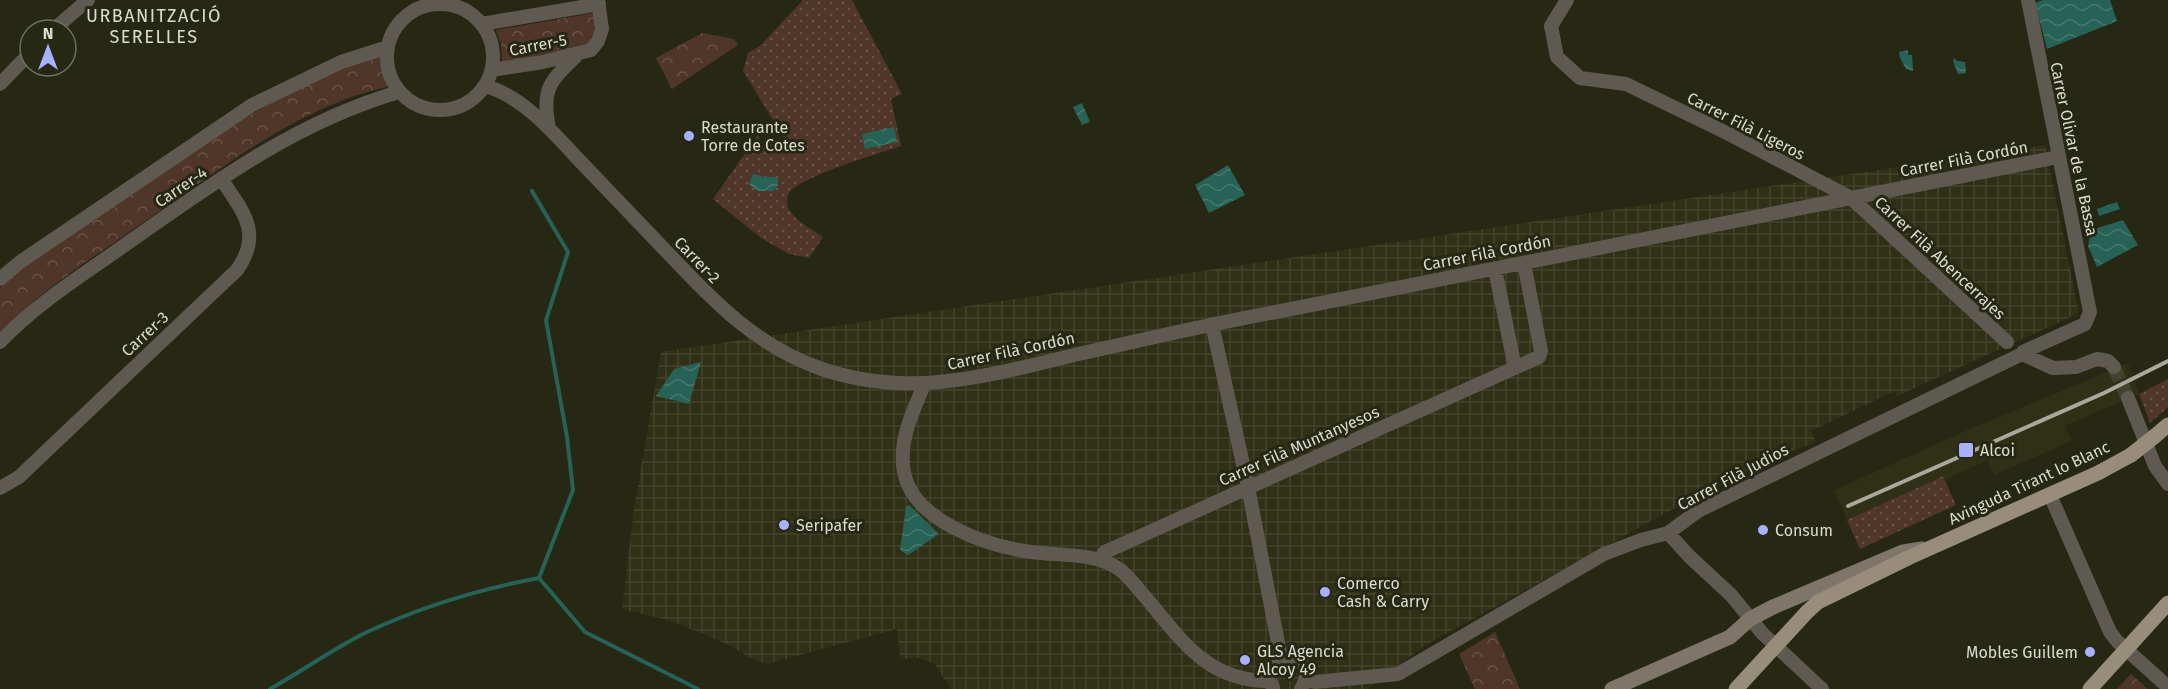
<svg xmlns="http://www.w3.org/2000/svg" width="2168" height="689" font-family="'Fira Sans',sans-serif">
<defs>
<pattern id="industrial-grid" width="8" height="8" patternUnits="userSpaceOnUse" patternTransform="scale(1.5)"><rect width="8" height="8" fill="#303016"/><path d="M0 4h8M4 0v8" fill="none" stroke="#44442c"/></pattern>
<pattern id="grass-dots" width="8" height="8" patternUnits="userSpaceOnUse" patternTransform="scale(1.5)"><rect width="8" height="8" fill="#503629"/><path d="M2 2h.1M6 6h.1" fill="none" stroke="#695247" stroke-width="1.8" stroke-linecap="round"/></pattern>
<pattern id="forest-crowns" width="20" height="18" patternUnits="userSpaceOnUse" patternTransform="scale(1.5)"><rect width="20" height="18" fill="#503629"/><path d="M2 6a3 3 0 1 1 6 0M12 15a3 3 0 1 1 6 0" fill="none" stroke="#695247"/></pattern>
<pattern id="water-waves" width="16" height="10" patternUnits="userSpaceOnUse" patternTransform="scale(1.5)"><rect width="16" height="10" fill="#276256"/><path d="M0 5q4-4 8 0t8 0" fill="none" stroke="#46786d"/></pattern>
</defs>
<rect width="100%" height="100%" fill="#262814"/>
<path fill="#303016" d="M2128 363 2139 394 2065 426 2072 441 1994 475 1987 460 1945 480 1942 476 1847 520 1834 490 1963 432Z"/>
<path fill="url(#industrial-grid)" d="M2045 145 2079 313 1897 396 1895 391 1811 431 1816 442 1776 457 1684 503 1424 646 1368 689H951L934 663 917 658 900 659 897 629 767 664 756 661 732 647 702 633 664 619 622 609 634 509 661 352Z"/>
<path fill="url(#grass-dots)" d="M803 0H852L902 94 891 99 901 146C880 153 799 177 789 193 787 196 787 203 788 207 793 220 812 229 823 237L809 258 789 254 761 238 713 199 758 135 762 143 772 137 779 147 787 143 743 71 748 53 760 46Z
M2168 379V407L2150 423 2139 394Z
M1943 476 1956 505 1860 549 1847 520Z"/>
<path fill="url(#forest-crowns)" d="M594 13 597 22 588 46 502 62 501 44 496 30Z
M702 33 734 39 738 45 672 89 656 58Z
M380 54 381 65 387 87C295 107 212 176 135 228 89 261 37 291 0 335V288L23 263 187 151 311 80Z
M1495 632 1520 689H1475L1459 654Z
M2131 674 2148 689H2117Z"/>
<path fill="url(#water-waves)" d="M2043 0H2110L2117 21 2047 49 2035 3Z
M1908 50V55H1912L1913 71 1906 69 1900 58 1899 52Z
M1954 58 1957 61 1965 62 1966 73 1958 74 1953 61Z
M1082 103 1090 122 1082 125 1073 107Z
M894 127 897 142 865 149 862 134Z
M1228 165 1245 195 1209 213 1195 185Z
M753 174 764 177H775L778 179V185L773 191H758L749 184Z
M2117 202 2120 209 2099 216 2097 209Z
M2123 220 2138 245 2097 267 2088 246 2091 230Z
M701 362 689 404 656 396 674 369Z
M909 505 939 534 908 555 900 550 906 507Z"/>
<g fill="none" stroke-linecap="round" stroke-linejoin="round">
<path stroke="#276256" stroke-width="4" d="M532 191 568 252 546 320 567 437 573 490 539 578
M539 578 585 632 698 689
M270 689C302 671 333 649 365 633 420 607 480 589 539 578"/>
<path stroke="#414330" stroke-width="14" stroke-dasharray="14 7" stroke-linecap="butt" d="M2114 367 2128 398"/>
<path stroke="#5f5a51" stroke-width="14" d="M1567 0 1551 26 1557 57 1580 78 1626 84 1729 134 1851 198 2007 342
M387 57a53 53 0 1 1 106 0a53 53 0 1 1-106 0Z
M482 24 599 4
M53 30 88 0
M492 70 543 62 591 50 598 41 602 29 598 0
M0 84 30 53
M485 86C521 95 554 133 578 159 608 190 637 221 667 252 713 301 757 347 822 369 914 400 993 374 1083 353 1147 339 1211 324 1276 312 1536 260 1797 209 2058 157
M549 128C541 89 550 81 577 55
M1495 269 1515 368
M0 279 20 262 252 105 341 62 388 47
M1212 324 1248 487 1281 658
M0 342C36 304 80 277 122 247 209 186 295 122 399 92
M2023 352 2085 324 2090 312 2028 0
M2022 354 2053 368 2076 367 2097 359 2108 361 2114 367
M924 385C913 411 898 442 904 472 913 521 987 546 1031 552 1059 556 1094 552 1119 569 1130 577 1138 589 1147 599 1182 641 1208 681 1269 681
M2128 398 2155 466 2168 484
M0 488 19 477 237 270C263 233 243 212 222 180
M2050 495 2110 632 2117 641 2168 687
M1668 533 1690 557 1731 595 1763 634 1822 689
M1099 560 1105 552 1539 357 1541 351 1524 263
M1306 680 1315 682 1398 674 1604 554 1641 540 1668 533 1698 511 2022 354
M1273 687C1255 659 1299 644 1306 671 1307 678 1305 683 1301 689"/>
<path stroke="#7f7669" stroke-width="15" d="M1612 689 1730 637 1750 619 1773 607 1903 552 1922 549"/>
<path stroke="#988d7b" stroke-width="15" d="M2155 436 2168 425
M1736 689 1807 612 1818 602 1910 557 2098 473 2131 455
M2090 689 2168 603"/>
<path stroke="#a8a99b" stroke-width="4" d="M1848 506 2104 393 2168 361"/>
<path stroke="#988d7b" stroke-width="15" d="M2131 455 2155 436"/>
</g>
<g fill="#a7b1fc" stroke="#262814" stroke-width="2">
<circle cx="689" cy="136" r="6"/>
<rect x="1958" y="442" width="16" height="16" rx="3"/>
<circle cx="784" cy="525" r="6"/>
<circle cx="1763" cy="530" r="6"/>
<circle cx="1325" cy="592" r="6"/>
<circle cx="2090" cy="652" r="6"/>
<circle cx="1245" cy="660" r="6"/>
</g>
<g text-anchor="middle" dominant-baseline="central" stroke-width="6" stroke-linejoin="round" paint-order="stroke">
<g font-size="16" fill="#dbdcd0" stroke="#262814">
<text transform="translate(538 45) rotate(-11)">Carrer-5</text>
<text transform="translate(1746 126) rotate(27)">Carrer Filà Ligeros</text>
<text transform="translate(2074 149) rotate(78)">Carrer Olivar de la Bassa</text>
<text transform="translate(1964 159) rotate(-11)">Carrer Filà Cordón</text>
<text transform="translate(181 187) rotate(-34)">Carrer-4</text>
<text transform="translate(1487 253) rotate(-11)">Carrer Filà Cordón</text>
<text transform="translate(1940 258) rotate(43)">Carrer Filà Abencerrajes</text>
<text transform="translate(697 260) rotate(46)">Carrer-2</text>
<text transform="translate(145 334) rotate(-43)">Carrer-3</text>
<text transform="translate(1011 351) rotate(-12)">Carrer Filà Cordón</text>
<text transform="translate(1299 446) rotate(-24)">Carrer Filà Muntanyesos</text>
<text transform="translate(1733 477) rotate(-28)">Carrer Filà Judios</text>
<text transform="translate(2029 483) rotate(-25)">Avinguda Tirant lo Blanc</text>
</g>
<g font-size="16" fill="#dbdcd0" stroke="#262814" text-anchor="start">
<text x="701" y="127">Restaurante<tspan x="701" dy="18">Torre de Cotes</tspan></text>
<text x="1980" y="450">Alcoi</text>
<text x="796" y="525">Seripafer</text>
<text x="1775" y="530">Consum</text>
<text x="1337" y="583">Comerco<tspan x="1337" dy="18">Cash &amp; Carry</tspan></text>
<text x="1257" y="651">GLS Agencia<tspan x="1257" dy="18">Alcoy 49</tspan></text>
<text x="2078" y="652" text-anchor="end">Mobles Guillem</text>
</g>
<g font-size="18" letter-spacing="1.5" fill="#dbdcd0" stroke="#262814">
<text x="154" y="16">URBANITZACIÓ<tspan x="154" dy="21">SERELLES</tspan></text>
</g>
</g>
<g transform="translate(48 48)"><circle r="28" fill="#262814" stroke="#6e705f" stroke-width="1.5"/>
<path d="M0-4.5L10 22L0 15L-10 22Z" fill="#a7b1fc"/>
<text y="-9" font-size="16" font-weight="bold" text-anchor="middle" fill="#dbdcd0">N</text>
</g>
</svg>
